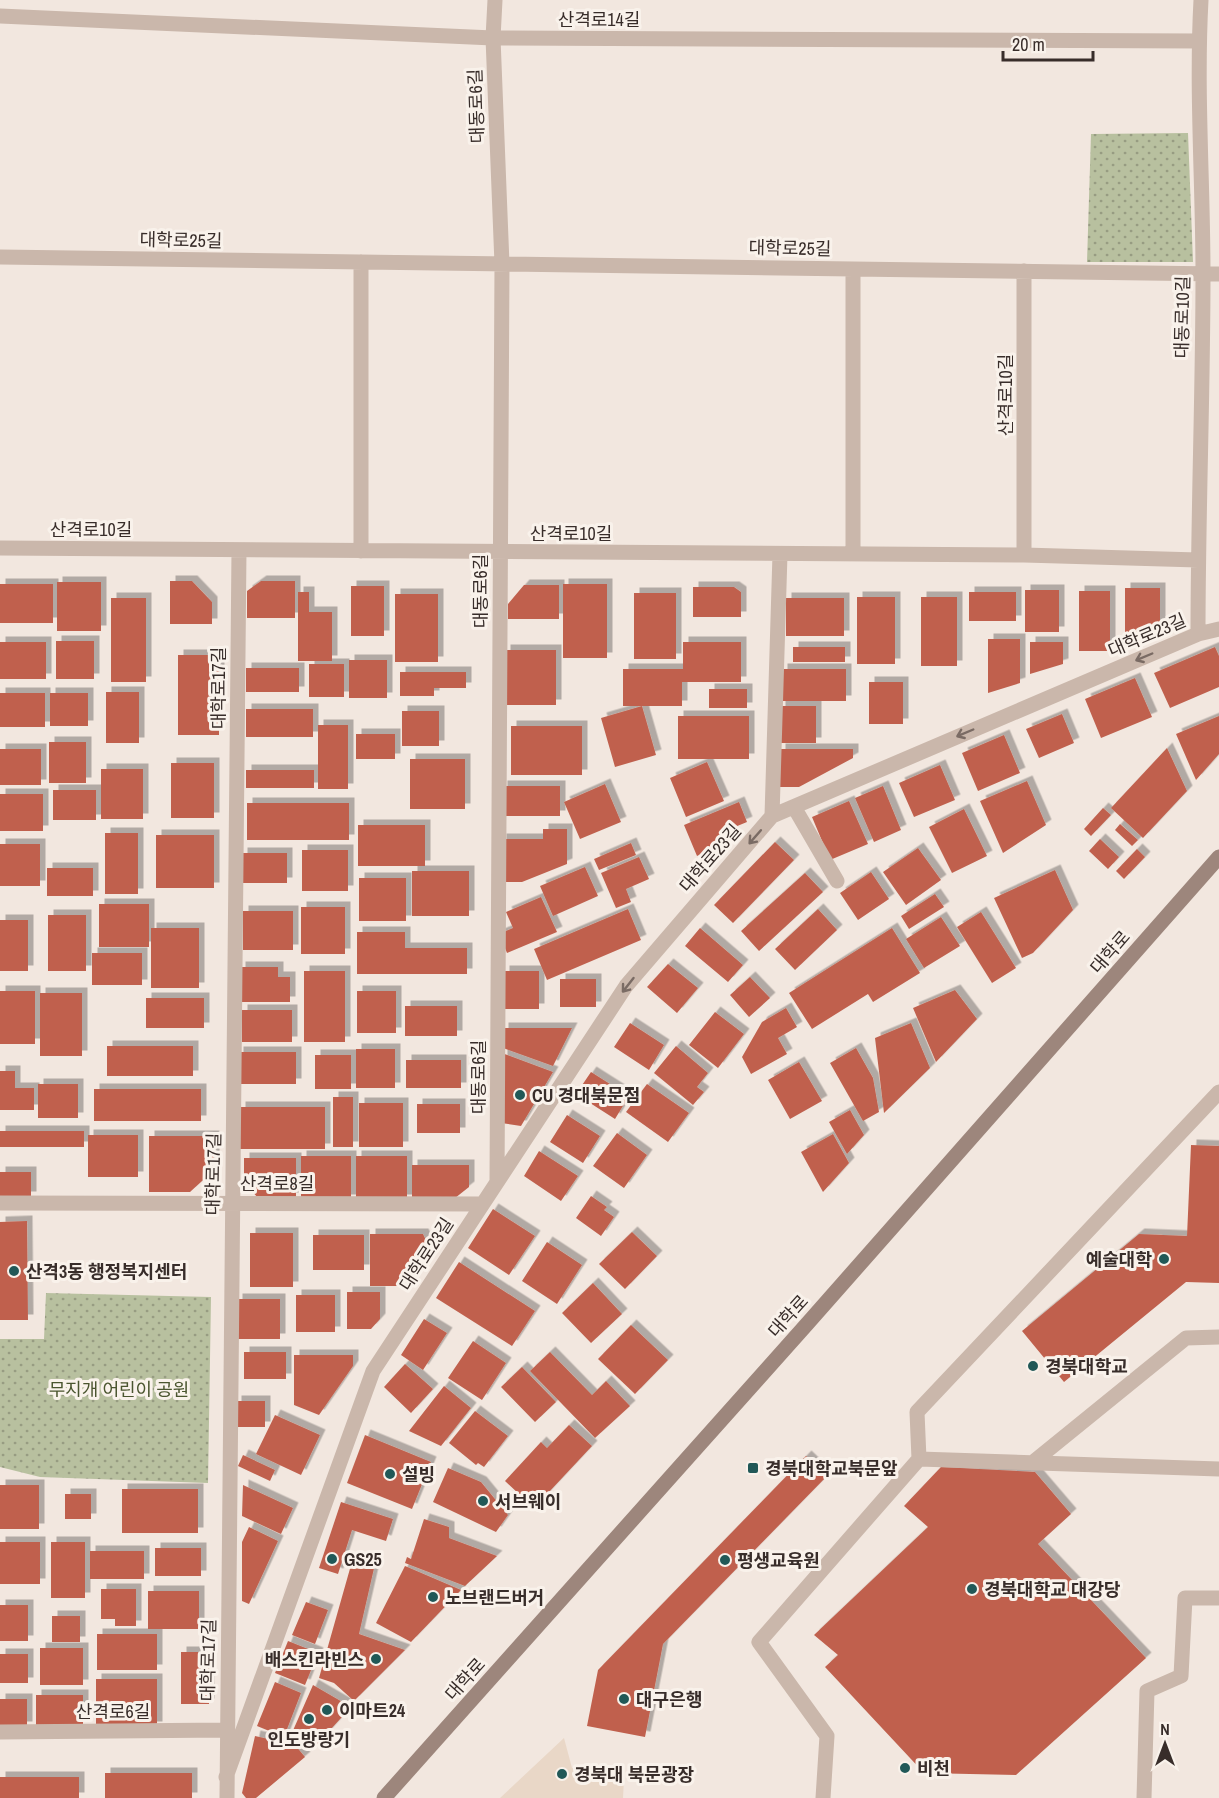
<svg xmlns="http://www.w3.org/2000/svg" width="1219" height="1798" font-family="'Archivo Narrow','Noto Sans KR',sans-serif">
<defs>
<pattern id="green-dots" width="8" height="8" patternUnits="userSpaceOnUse" patternTransform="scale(1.5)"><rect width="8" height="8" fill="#b8c09f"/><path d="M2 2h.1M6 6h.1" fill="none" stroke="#979c82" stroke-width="1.8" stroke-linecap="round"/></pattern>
<filter id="shadow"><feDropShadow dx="5.5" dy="-5.5" stdDeviation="0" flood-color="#0004"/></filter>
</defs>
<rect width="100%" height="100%" fill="#f2e7df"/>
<path fill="url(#green-dots)" d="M1188 133 1193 262H1087L1091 134Z
M46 1293 211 1297 208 1483 40 1477 0 1467V1339H44Z"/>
<path fill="#e9d7c7" d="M564 1738 572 1768 624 1779 623 1798H500Z"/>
<path fill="#c0614e" filter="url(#shadow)" d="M170 581H192L212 602V624H170Z
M261 581H295V618H247V591Z
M57 582H101V631H57Z
M0 584H53V623H0Z
M563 584H607V658H563Z
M524 585H559V619H508V604Z
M351 586H384V636H351Z
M693 587H734L741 592V617H693Z
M1125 588H1160V635H1125Z
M1025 590H1059V632H1025Z
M1079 591H1110V651H1079Z
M298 592H309V612H332V661H298Z
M969 592H1016V621H969Z
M634 593H676V659H634Z
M395 594H438V662H395Z
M857 597H895V664H857Z
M921 597H957V666H921Z
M111 598H146V682H111Z
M786 598H844V636H786Z
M988 639H1020V683L988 693Z
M56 641H94V679H56Z
M0 642H46V679H0Z
M683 642H741V682H682V706H623V669H683Z
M1030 642H1063V664L1030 674Z
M793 647H845V662H793Z
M1215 647 1219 656V687L1170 708 1154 673Z
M505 650H556V705H505Z
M178 655H219V735H178Z
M349 660H387V698H349Z
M309 664H344V697H309Z
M246 668H299V692H246Z
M782 669H846V701H782Z
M400 672H466V688H434V696H400Z
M1135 678 1152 717 1101 738 1085 699Z
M869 682H903V724H869Z
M709 689H747V708H709Z
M106 692H139V743H106Z
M0 693H45V727H0Z
M50 693H88V726H50Z
M642 706 656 755 615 767 601 718Z
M780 706H816V743H780Z
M246 709H313V737H246Z
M402 711H439V746H402Z
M1062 714 1074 743 1039 758 1026 729Z
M678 716H749V759H678Z
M1219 716V754L1196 780 1176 734Z
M318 725H348V789H318Z
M511 726H582V775H511Z
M356 734H395V759H356Z
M1004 735 1020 773 978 791 962 753Z
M49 742H86V783H49Z
M1167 748 1187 791 1143 838 1111 808Z
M0 749H41V785H0Z
M780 749H853V758L799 787H780Z
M410 759H465V809H410Z
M707 762 724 801 686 817 670 778Z
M171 763H214V818H171Z
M940 765 955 800 914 817 899 783Z
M101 769H143V819H101Z
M246 770H314V788H246Z
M1027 781 1046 825 1003 853 980 801Z
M605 784 621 822 580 839 564 802Z
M502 786H560V816H502Z
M883 786 901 830 874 842 855 798Z
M53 790H96V820H53Z
M0 794H43V831H0Z
M849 801 868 844 830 860 812 817Z
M739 802 747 822 730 829 734 840 697 856 684 825Z
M247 803H349V840H247Z
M1103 808 1111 815 1091 836 1084 829Z
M964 809 987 856 952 873 929 827Z
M1120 824 1138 840 1132 846 1115 830Z
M358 825H425V866H358Z
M543 829H567V864L522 882H501V839H543Z
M105 833H138V894H105Z
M156 835H214V888H156Z
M1100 839 1119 857 1108 869 1089 851Z
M775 842 794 860 733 923 714 905Z
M631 843 636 855 599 870 594 859Z
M0 844H40V886H0Z
M918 848 941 880 906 905 883 872Z
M1137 849 1145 857 1124 879 1116 871Z
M302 850H348V891H302Z
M242 853H287V883H242Z
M639 857 649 879 626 889 631 902 616 908 601 873Z
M585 867 598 896 553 916 540 886Z
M47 868H93V896H47Z
M1055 870 1073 910 1033 953 1022 958 994 898Z
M412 871H469V916H412Z
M871 872 889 899 858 920 840 893Z
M805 873 823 892 759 951 741 931Z
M359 878H406V921H359Z
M935 894 944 907 909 929 901 916Z
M541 897 557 932 507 953 499 934 513 928 506 912Z
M99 904H149V947H99Z
M301 907H345V954H301Z
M628 909 641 940 547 980 534 949Z
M818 909 837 930 795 970 775 949Z
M243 911H293V950H243Z
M981 912 1016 968 992 983 957 927Z
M48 915H86V971H48Z
M941 917 960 946 924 968 906 939Z
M0 920H28V971H0Z
M151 928H199V988H151Z
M700 928 743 965 728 982 685 946Z
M892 928 920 973 873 1002 868 994 812 1029 789 993Z
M357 932H405V948H467V974H357Z
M92 953H142V985H92Z
M668 964 698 988 677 1013 647 987Z
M240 967H278V977H290V1002H240Z
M304 971H345V1042H304Z
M504 971H539V1009H504Z
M750 977 770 998 749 1017 730 995Z
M560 979H596V1007H560Z
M955 990 977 1019 936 1062 913 1008Z
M0 991H35V1044H0Z
M357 991H396V1033H357Z
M40 993H82V1056H40Z
M146 998H204V1028H146Z
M405 1006H457V1036H405Z
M786 1008 797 1027 778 1038 787 1054 751 1074 742 1057 762 1022Z
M242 1010H292V1042H242Z
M715 1012 744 1034 718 1068 689 1045Z
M630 1023 664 1045 649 1070 614 1047Z
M911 1023 930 1068 884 1113 875 1038Z
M503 1028H572L553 1066 503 1048Z
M107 1046H193V1076H107Z
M676 1046 708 1073 697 1087 704 1092 693 1105 654 1073Z
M856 1048 873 1078 879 1112 863 1121 830 1063Z
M356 1049H395V1088H356Z
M238 1052H296V1084H238Z
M502 1053 553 1072 521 1126 501 1123Z
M315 1055H351V1089H315Z
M406 1060H461V1088H406Z
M799 1062 822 1101 790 1119 768 1080Z
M0 1071H15V1088H34V1110H0Z
M591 1072 629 1096 615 1119 576 1094Z
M38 1084H78V1118H38Z
M647 1084 689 1113 668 1142 626 1112Z
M94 1089H201V1121H94Z
M333 1097H353V1147H333Z
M359 1103H403V1147H359Z
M417 1104H460V1133H417Z
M240 1107H325V1149H240Z
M850 1110 864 1135 847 1154 829 1122Z
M567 1115 600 1136 583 1163 550 1142Z
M0 1131H84V1147H0Z
M617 1133 647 1155 624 1188 593 1166Z
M833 1134 849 1163 823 1192 801 1152Z
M88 1135H138V1177H88Z
M149 1136H214V1170L190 1192H149Z
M1191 1145 1219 1146V1283L1186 1282 1064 1382 1022 1331 1139 1234 1187 1236Z
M539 1151 578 1176 561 1201 524 1176Z
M301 1156H351V1200H301Z
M356 1156H407V1200H356Z
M244 1158H296V1198H258L244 1182Z
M412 1165H469V1187L450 1202H412Z
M0 1172H31V1197H0Z
M591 1196 607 1207 604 1210 614 1217 601 1236 576 1218Z
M493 1209 535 1236 509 1275 468 1248Z
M27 1221 28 1320H0V1222Z
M632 1232 657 1256 625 1289 599 1264Z
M250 1233H293V1287H250Z
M370 1234H423L429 1247 401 1286H370Z
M313 1235H364V1270H313Z
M547 1242 582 1265 557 1304 522 1281Z
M459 1262 535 1311 512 1346 436 1298Z
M593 1283 622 1314 591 1343 562 1313Z
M347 1292H380V1319L371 1329H347Z
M296 1295H335V1332H296Z
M237 1299H280V1339H237Z
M424 1319 447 1333 423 1370 401 1355Z
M631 1325 668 1360 635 1394 598 1359Z
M473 1341 506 1363 482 1400 448 1378Z
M244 1352H286V1379H244Z
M550 1352 592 1395 606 1381 630 1406 595 1438 530 1371Z
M294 1355H353V1366L319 1415 294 1405Z
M405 1364 433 1389 411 1413 384 1387Z
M522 1367 556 1402 535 1422 501 1387Z
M444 1386 471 1408 441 1446 409 1431Z
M236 1401H265V1427H236Z
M475 1411 508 1436 484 1467 478 1463 476 1465 449 1443Z
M275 1415 320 1435 301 1475 256 1454Z
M569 1425 592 1446 534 1508 505 1481 541 1442 547 1448Z
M365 1435 431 1462 412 1509 347 1483Z
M243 1455 275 1470 270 1481 238 1466Z
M806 1456 827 1476 663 1644 645 1737 587 1726 598 1670Z
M941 1467 1035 1472 1071 1514 1038 1544 1146 1658 1016 1775 924 1773 825 1667 838 1655 814 1635 928 1527 904 1506Z
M448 1468 481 1482 508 1515 496 1532 433 1502Z
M0 1485H39V1529H0Z
M243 1485 293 1508 281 1534 242 1516Z
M122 1489H198V1533H122Z
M65 1494H91V1519H65Z
M341 1502 393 1519 386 1541 352 1530 338 1574 319 1568Z
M424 1519 449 1527V1538L497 1556 465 1586 405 1563 407 1557 411 1559Z
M249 1527 278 1541 249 1604 242 1601V1542Z
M0 1542H40V1584H0Z
M51 1542H85V1598H51Z
M155 1548H201V1576H155Z
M90 1551H144V1579H90Z
M353 1558 375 1564 359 1634 405 1650 354 1701 334 1683 319 1678Z
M405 1566 461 1590 411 1642 376 1623Z
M101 1589H136V1626H115V1619H101Z
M148 1591H199V1629H148Z
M306 1602 328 1610 315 1644 292 1635Z
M0 1605H28V1641H0Z
M52 1616H80V1642H52Z
M97 1634H157V1670H97Z
M288 1641 318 1653 305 1685 275 1673Z
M40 1648H83V1685H40Z
M181 1652H209V1704H181Z
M0 1654H28V1683H0Z
M96 1679H157V1727H96Z
M275 1682 301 1693 284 1737 257 1726Z
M313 1685 351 1707 311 1751 291 1735Z
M36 1695H83V1726H36Z
M0 1699H27V1727H0Z
M255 1736 295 1745 305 1757 256 1798H246L242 1793Z
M105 1773H192V1798H105Z
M0 1777H79V1798H0Z"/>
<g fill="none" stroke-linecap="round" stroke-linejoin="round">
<path stroke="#cab7ab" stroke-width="15" d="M919 1459 1219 1469
M1032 1463 1186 1338 1219 1337
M823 1798 827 1736 759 1642 919 1459 917 1412 1219 1092
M1144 1798 1147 1691 1181 1676 1185 1598H1219"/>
<path stroke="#cab7ab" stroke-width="15" d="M495 0 493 38 502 264 497 1182
M0 16 493 38 1199 41
M0 257 1219 274
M361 262V551
M853 269V554
M1024 271V555
M0 548 1024 555 1198 560
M1198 634C1198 514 1203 394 1203 274 1203 182 1196 91 1201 0
M794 807 837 881
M772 816 780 554
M0 1203 482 1204
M0 1732 227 1730
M226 1777 373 1371 626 986 772 816 1198 634 1219 629
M227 1798 239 550"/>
<path stroke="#9d867c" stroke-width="15" d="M384 1798 807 1324 1219 857"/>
</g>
<defs><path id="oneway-shaft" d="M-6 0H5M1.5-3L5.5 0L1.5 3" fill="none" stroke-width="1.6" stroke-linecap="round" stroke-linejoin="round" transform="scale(1.5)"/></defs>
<g stroke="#7a6b64">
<use href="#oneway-shaft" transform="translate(1144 657) rotate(157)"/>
<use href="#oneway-shaft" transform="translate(965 733) rotate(157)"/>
<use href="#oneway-shaft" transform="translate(755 837) rotate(131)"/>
<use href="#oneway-shaft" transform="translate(628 985) rotate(128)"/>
</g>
<g fill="#215857" stroke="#f9f2eb" stroke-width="2">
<circle cx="520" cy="1095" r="6"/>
<circle cx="1164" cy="1259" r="6"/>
<circle cx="14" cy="1271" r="6"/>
<circle cx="1033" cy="1366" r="6"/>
<rect x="747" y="1462" width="12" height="12" rx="3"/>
<circle cx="390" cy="1474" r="6"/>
<circle cx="483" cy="1501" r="6"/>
<circle cx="332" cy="1559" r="6"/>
<circle cx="725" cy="1560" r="6"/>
<circle cx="972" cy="1589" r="6"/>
<circle cx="433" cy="1597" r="6"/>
<circle cx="376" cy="1659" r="6"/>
<circle cx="624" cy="1699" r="6"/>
<circle cx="327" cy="1710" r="6"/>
<circle cx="309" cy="1719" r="6"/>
<circle cx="905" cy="1768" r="6"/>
<circle cx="562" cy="1774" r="6"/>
</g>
<g text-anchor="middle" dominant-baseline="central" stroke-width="6" stroke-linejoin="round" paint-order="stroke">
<g font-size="18" fill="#382d2a" stroke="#f9f2eb">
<text x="599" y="19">산격로14길</text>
<text transform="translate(476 106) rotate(-92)">대동로6길</text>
<text transform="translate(181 240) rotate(1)">대학로25길</text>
<text transform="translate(790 248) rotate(1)">대학로25길</text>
<text transform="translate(1182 317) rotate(-89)">대동로10길</text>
<text transform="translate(1005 395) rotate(-90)">산격로10길</text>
<text x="91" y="529">산격로10길</text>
<text x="571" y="533">산격로10길</text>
<text transform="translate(480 591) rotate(-90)">대동로6길</text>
<text transform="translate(1147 635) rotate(-23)">대학로23길</text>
<text transform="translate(218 688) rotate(-90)">대학로17길</text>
<text transform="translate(710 858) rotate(-49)">대학로23길</text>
<text transform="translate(1110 952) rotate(-49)">대학로</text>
<text transform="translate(478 1077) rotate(-90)">대동로6길</text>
<text transform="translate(213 1174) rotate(-89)">대학로17길</text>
<text x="277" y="1183">산격로8길</text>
<text transform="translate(426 1254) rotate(-57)">대학로23길</text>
<text transform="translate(788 1316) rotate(-48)">대학로</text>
<text transform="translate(208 1660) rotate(-89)">대학로17길</text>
<text transform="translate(465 1679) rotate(-48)">대학로</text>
<text x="113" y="1711">산격로6길</text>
</g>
<g font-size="18" font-weight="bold" fill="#382d2a" stroke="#f9f2eb" text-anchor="start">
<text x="532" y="1095">CU 경대북문점</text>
<text x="1152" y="1259" text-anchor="end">예술대학</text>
<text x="26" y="1271">산격3동 행정복지센터</text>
<text x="1045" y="1366">경북대학교</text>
<text x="765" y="1468">경북대학교북문앞</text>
<text x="402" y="1474">설빙</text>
<text x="495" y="1501">서브웨이</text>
<text x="344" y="1559">GS25</text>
<text x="737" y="1560">평생교육원</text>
<text x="984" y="1589">경북대학교 대강당</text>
<text x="445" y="1597">노브랜드버거</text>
<text x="364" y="1659" text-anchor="end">배스킨라빈스</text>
<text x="636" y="1699">대구은행</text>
<text x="339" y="1710">이마트24</text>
<text x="309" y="1739" text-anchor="middle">인도방랑기</text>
<text x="917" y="1768">비천</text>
<text x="574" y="1774">경북대 북문광장</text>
</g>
<g font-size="18" fill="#4a552f" stroke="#f9f2eb">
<text x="119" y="1389">무지개 어린이 공원</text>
</g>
</g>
<g transform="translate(1165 1744)" stroke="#f9f2eb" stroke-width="4.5" paint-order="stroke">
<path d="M0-4.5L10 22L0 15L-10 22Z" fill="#382d2a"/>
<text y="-9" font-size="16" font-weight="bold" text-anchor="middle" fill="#382d2a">N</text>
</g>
<path d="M1003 51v9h90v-9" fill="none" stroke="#382d2a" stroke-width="3"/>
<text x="1012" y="51" font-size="18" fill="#382d2a" stroke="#f9f2eb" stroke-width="4.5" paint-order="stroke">20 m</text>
</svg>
